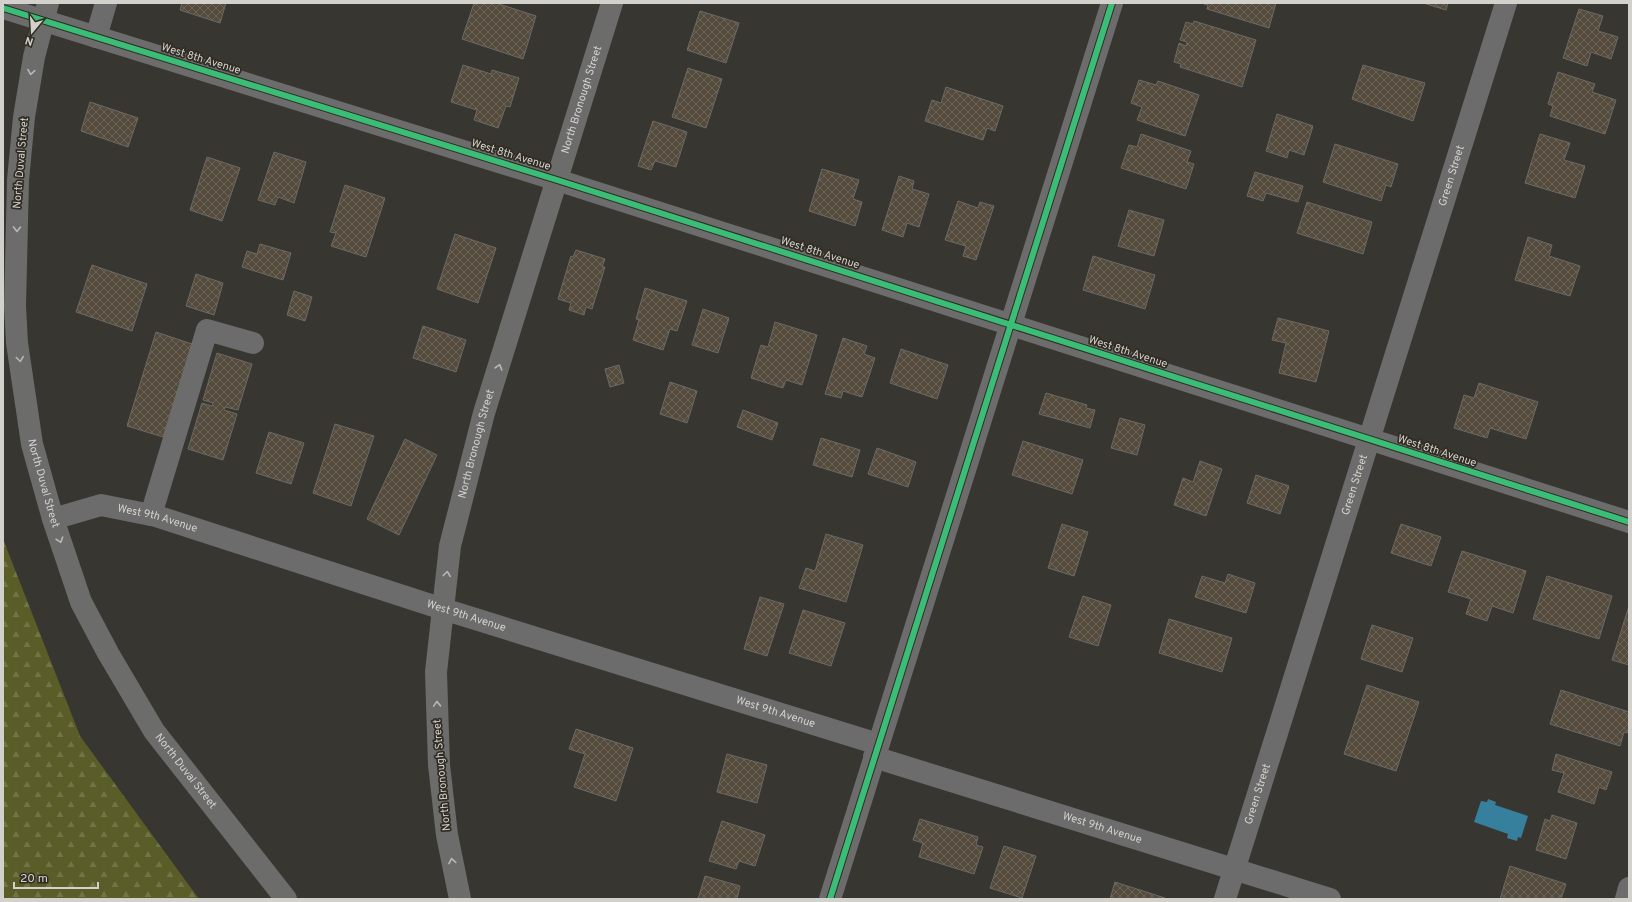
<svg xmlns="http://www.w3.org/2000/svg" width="1632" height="902" font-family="Overpass,sans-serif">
<defs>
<pattern id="forest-firs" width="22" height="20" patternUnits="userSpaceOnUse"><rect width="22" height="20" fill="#5b5d28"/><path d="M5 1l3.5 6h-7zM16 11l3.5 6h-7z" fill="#727346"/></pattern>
<pattern id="building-cross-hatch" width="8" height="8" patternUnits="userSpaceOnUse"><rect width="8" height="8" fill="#544b3d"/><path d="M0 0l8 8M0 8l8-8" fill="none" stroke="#6c6458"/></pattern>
</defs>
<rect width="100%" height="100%" fill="#383631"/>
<path fill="url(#forest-firs)" d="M3 539 80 736 199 899H3Z"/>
<path fill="#36809d" d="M1488 799 1496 802 1495 805 1528 816 1521 838 1518 837 1517 841 1507 838 1508 834 1474 822 1481 801 1487 802Z"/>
<path fill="url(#building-cross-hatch)" stroke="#6c6a66" d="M182 3H226L220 23 180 10Z
M474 3H496L536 16 523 59 462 39Z
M1201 3H1276L1269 28 1207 9 1208 5Z
M1423 3H1448L1446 10Z
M1579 9 1603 16 1598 31 1618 37 1611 59 1591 52 1587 66 1563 58Z
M700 11 739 23 726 63 687 50Z
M1194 21 1256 40 1242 87 1180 67 1181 64 1174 62 1179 43 1186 46 1187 42 1180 40 1186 22 1193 24Z
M463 65 491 74 492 70 519 78 510 107 506 106 498 128 474 120 477 110 451 102Z
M1363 65 1425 83 1413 121 1352 99Z
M688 68 722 79 706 128 672 117Z
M1558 72 1595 84 1592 92 1616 100 1605 134 1550 116 1553 106 1548 104Z
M1139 80 1156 85 1158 81 1199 95 1185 136 1137 120 1142 107 1131 103Z
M946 87 1003 106 995 131 987 128 983 140 925 121 932 100 941 103Z
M90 102 138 118 128 147 81 131Z
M1277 114 1313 126 1304 155 1289 150 1287 158 1266 151Z
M653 121 687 132 676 167 655 161 651 170 638 166Z
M1141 134 1191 151 1187 162 1194 164 1186 189 1121 168 1129 145 1137 147Z
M1540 134 1570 143 1564 160 1585 166 1575 198 1525 183Z
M1335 144 1398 164 1391 187 1386 185 1381 201 1323 182Z
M274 152 306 162 294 203 278 197 275 205 258 200Z
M207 157 240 168 222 221 190 210Z
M822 169 859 180 853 199 862 202 855 226 809 211Z
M1255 172 1303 186 1298 202 1266 193 1263 201 1247 196Z
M899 176 914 181 912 189 929 194 919 227 907 223 903 237 882 230Z
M345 185 385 198 366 257 331 246 336 233 330 232Z
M958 201 978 208 980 202 994 206 976 260 963 256 966 246 945 240Z
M1307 202 1372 222 1363 254 1297 233Z
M1129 210 1164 220 1154 256 1118 246Z
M455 234 496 248 478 303 437 289Z
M1528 237 1552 245 1549 256 1580 266 1570 296 1515 280Z
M260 244 291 253 283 280 242 267 247 251 257 254Z
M576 250 605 259 602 267H605L592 309 586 307 584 315 569 310 571 303 558 299 571 256 573 257Z
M1093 256 1155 275 1145 309 1083 290Z
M92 265 147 284 132 331 76 312Z
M196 274 223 283 214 315 186 306Z
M645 288 687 301 677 331 670 329 663 350 633 340 639 320 636 319Z
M294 291 312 297 305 321 287 315Z
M703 309 729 318 718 353 692 345Z
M1278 318 1329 331 1316 382 1279 373 1286 343 1272 340Z
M775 322 817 335 802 385 786 380 783 388 751 378 761 345 768 347Z
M423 326 466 340 456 372 413 358Z
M156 332 192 344 163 437 127 426Z
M843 338 867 346 864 354 875 358 862 397 843 391 841 398 825 394Z
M901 349 948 365 937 399 890 383Z
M217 353 252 364 238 410 225 407 224 410 237 414 223 460 188 449 202 403 212 406 213 403 203 400Z
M619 365 624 383 610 387 605 369Z
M670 382 697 391 687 423 660 414Z
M1479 383 1538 402 1526 439 1490 428 1487 438 1454 428 1464 395 1474 398Z
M1046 393 1087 405 1086 408 1095 410 1090 428 1039 414Z
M743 410 778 423 772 440 737 427Z
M1120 418 1145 425 1137 455 1111 448Z
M335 424 374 436 351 506 313 493Z
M269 432 304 443 291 484 256 473Z
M821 438 860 450 852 477 813 465Z
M405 439 437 455 399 535 367 519Z
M1023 441 1083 460 1072 494 1012 475Z
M877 448 916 462 908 487 868 474Z
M1200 461 1222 469 1206 516 1174 505 1183 478 1193 482Z
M1256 475 1289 486 1280 514 1247 503Z
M1062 524 1088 532 1074 576 1048 568Z
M1401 524 1441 537 1431 566 1391 553Z
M826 534 863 545 846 602 799 588 806 568 815 571Z
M1462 551 1526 571 1513 613 1492 606 1487 621 1466 614 1471 599 1448 592Z
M1228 574 1255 583 1246 613 1195 597 1202 576 1225 583Z
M1547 576 1612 596 1599 639 1533 619Z
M1083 596 1111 605 1098 646 1069 637Z
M760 597 784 604 767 656 744 649Z
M1629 606V665L1612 660Z
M803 610 845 623 831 666 789 653Z
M1169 619 1232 638 1222 672 1159 653Z
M1372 625 1413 638 1402 672 1361 659Z
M1367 685 1419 702 1396 771 1344 754Z
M1561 690 1629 712V727L1627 733 1624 732 1620 746 1550 724Z
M576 729 633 748 616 801 574 787 585 754 569 749Z
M727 754 767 765 757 803 717 792Z
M1556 754 1612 772 1606 790 1599 787 1594 804 1558 792 1564 773 1552 770Z
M1552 815 1577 823 1566 859 1536 850 1545 819 1550 821Z
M920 819 978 837 976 845 983 847 974 874 919 857 923 843 913 840Z
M722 821 765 835 755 866 739 861 736 869 709 861Z
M1004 846 1036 856 1022 898 990 888Z
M1510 866 1566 884 1561 899H1500Z
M705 876 740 886 737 899H698Z
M1115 882 1165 898 1164 899H1110Z"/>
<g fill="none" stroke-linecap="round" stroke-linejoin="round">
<g stroke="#6c6c6c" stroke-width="22">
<path d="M3 8 557 180 1629 522"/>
<path d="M96 37 106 3"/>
<path d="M151 515 207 330 253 343"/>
<path id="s1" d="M53 519 101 505 156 516 443 609 878 744"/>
<path id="s2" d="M874 757 1330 899"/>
<path d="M830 899 1112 3"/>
<path id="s3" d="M1225 899 1506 3"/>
<path d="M1626 899 1629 888"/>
</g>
<g stroke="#6c6c6b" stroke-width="22">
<path id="s4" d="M48 3 34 57 24 117 18 180 15 306 17 343 32 444 53 519 81 602 108 653 154 731 286 899"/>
<path id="s5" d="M460 899 447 835 439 765 436 672 450 546 484 413 612 3"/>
</g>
<defs>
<path id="cycleway" d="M3 8 557 180 1629 522
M830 899 1112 3"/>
</defs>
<use href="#cycleway" stroke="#312d24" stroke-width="8"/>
<use href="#cycleway" stroke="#3abd76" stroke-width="6"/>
</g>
<defs><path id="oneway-chevron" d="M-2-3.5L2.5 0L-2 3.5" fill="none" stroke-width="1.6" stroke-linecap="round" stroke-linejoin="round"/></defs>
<g stroke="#b9b8b4">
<use href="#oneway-chevron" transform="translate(31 72) rotate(99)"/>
<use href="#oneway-chevron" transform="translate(17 229) rotate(91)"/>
<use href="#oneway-chevron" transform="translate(20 359) rotate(82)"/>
<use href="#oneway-chevron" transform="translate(499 367) rotate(-73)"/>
<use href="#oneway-chevron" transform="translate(60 540) rotate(71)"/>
<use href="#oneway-chevron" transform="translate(447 574) rotate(-83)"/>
<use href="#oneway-chevron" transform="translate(437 704) rotate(-92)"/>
<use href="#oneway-chevron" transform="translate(452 861) rotate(-101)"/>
</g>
<g text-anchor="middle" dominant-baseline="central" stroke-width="3.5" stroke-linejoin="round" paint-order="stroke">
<g font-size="11" fill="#d3d1cc" stroke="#312d24">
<text transform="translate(201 59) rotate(17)">West 8th Avenue</text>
<text stroke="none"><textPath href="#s5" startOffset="821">North Bronough Street</textPath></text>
<text transform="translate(511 155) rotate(17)">West 8th Avenue</text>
<text transform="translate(21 163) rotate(-85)">North Duval Street</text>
<text stroke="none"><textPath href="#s3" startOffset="758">Green Street</textPath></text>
<text transform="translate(820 253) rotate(18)">West 8th Avenue</text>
<text transform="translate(1128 352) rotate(18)">West 8th Avenue</text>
<text stroke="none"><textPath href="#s5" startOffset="461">North Bronough Street</textPath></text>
<text transform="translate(1437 451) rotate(18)">West 8th Avenue</text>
<text stroke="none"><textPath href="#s4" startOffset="486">North Duval Street</textPath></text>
<text stroke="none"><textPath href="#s3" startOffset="434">Green Street</textPath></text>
<text stroke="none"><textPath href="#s1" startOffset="108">West 9th Avenue</textPath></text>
<text stroke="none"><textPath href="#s1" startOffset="432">West 9th Avenue</textPath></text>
<text stroke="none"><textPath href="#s1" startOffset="756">West 9th Avenue</textPath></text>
<text stroke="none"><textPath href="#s4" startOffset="810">North Duval Street</textPath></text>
<text transform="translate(442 775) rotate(-95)">North Bronough Street</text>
<text stroke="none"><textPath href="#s3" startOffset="110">Green Street</textPath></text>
<text stroke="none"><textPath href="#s2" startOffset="239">West 9th Avenue</textPath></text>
</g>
</g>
<rect width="1632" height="902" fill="none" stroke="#d3d1cc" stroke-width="8"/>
<g transform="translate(32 32) rotate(198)" stroke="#312d24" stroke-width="3" paint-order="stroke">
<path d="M0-3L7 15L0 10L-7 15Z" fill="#d3d1cc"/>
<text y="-6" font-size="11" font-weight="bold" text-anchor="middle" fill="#d3d1cc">N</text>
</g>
<path d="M14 882v6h84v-6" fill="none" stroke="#d3d1cc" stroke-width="2"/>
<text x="20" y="882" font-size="12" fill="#d3d1cc" stroke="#312d24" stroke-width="3" paint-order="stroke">20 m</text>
</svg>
